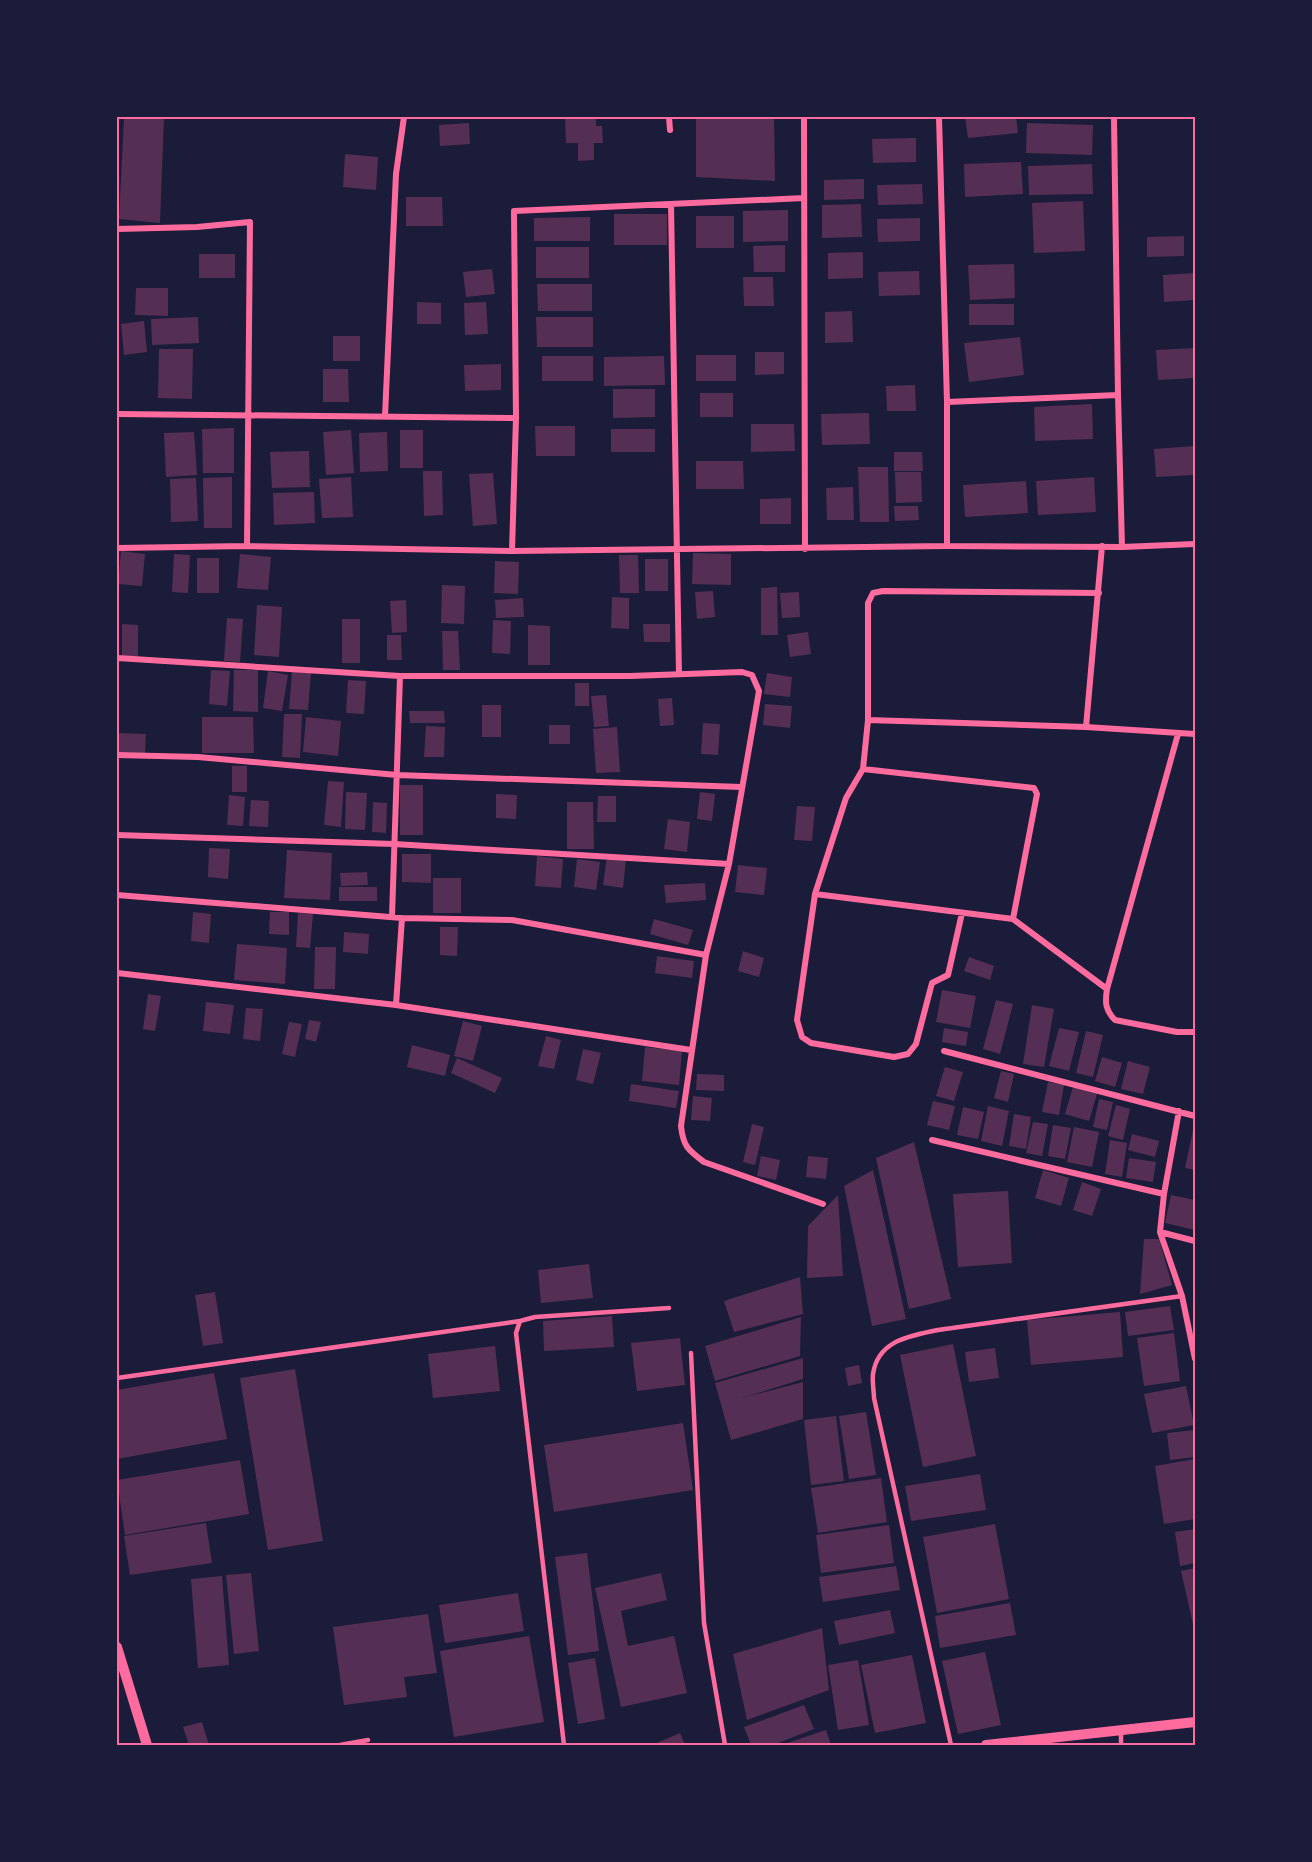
<svg xmlns="http://www.w3.org/2000/svg" width="1312" height="1862" font-family="Karla,sans-serif">
<rect width="100%" height="100%" fill="#1b1b3a"/>
<path fill="#542f53" d="M124 117H164L160 223 119 219Z
M565 117H596V126H602L603 143H594V160L578 161V143H566Z
M696 117H774L775 181 696 177Z
M965 117H1016L1018 133 968 138Z
M469 123 470 144 440 146 439 125Z
M1027 123 1093 125 1092 155 1026 153Z
M916 138V162L873 163 872 139Z
M345 154 378 157 376 190 343 187Z
M1021 162 1023 194 965 197 964 164Z
M1092 164 1093 194 1029 195 1028 166Z
M864 179V199L824 200V180Z
M922 184 923 204 878 205 877 185Z
M406 197H442L443 226H406Z
M1083 201 1085 251 1034 253 1032 203Z
M861 204 862 237 822 238V205Z
M788 210V241L743 242V211Z
M614 214H667V245H614Z
M696 216H734V248H696Z
M590 217V241H534V218Z
M920 218V241L878 242 877 219Z
M1184 236V256L1147 257V237Z
M785 245V272H754L753 246Z
M536 247H589V278H536Z
M863 252V278L828 279V253Z
M199 254H235V278H199Z
M1014 264 1015 298 970 300 968 265Z
M492 269 495 294 466 297 463 272Z
M919 271 920 295 879 296 878 272Z
M1195 273V300L1164 302 1163 275Z
M743 277H773L774 306H744Z
M537 284H592V311H538Z
M136 288H168V316L135 315Z
M417 302 441 303V324H417Z
M486 302 488 334 465 335 464 303Z
M969 304H1014V325H969Z
M852 311 853 342 825 343V312Z
M198 317 199 343 152 345 151 319Z
M536 317H593V347H537Z
M144 321 147 352 124 355 121 324Z
M333 336H360V361H333Z
M1020 337 1024 375 969 382 964 343Z
M1195 348V378L1158 380 1156 350Z
M159 349H193L192 399 158 398Z
M755 352H784V374L755 375Z
M696 355H736V381H696Z
M542 356H593V381H542Z
M664 356 665 385 604 386V357Z
M501 364V390L465 391 464 365Z
M323 369H348L349 402H323Z
M915 385 916 411H887L886 386Z
M613 389H655V417L613 418Z
M700 393H733V417H700Z
M1092 404 1093 439 1035 441 1034 407Z
M869 413 870 444 822 445 821 414Z
M751 424H794L795 451 751 452Z
M535 426H575V456H536Z
M234 428V473H203L202 429Z
M611 429H655V452H611Z
M351 430 354 473 326 475 323 432Z
M400 430H423V468H400Z
M194 432 197 475 166 477 164 433Z
M387 432 388 471 360 472 359 433Z
M1195 446V475L1156 477 1154 449Z
M309 451 310 487 272 488 270 452Z
M894 452H922L923 471H894Z
M696 461H743L744 489H696Z
M858 467H888L889 522H860Z
M423 471H442L443 515 424 516Z
M895 472H921L922 502 896 503Z
M493 473 497 524 473 526 469 474Z
M232 477V528H204L203 478Z
M351 477 353 517 322 518 319 479Z
M1094 477 1096 512 1038 515 1036 481Z
M196 478 198 521 171 522 170 479Z
M1026 481 1028 513 965 517 963 485Z
M853 487 854 520H827L826 488Z
M314 492 315 523 274 525 273 493Z
M791 498V524H760V499Z
M894 506H918L919 520 895 521Z
M121 551 145 554 142 586 118 584Z
M693 553 731 554V585L692 584Z
M174 554 190 555 188 593 172 592Z
M240 554 271 557 268 590 237 588Z
M619 555H638L639 593H620Z
M197 558H219V593H197Z
M645 559H668V591H645Z
M495 561 519 562 518 594 494 593Z
M442 585 465 586 464 624 441 623Z
M777 587 778 635H761V588Z
M713 591 715 617 697 619 695 592Z
M799 592 800 617 782 618 780 593Z
M612 597 629 598V629L611 628Z
M523 598 524 617 496 618 495 600Z
M406 600 407 632 392 633 390 601Z
M257 605 282 607 279 657 254 655Z
M227 618 243 619 240 662 224 661Z
M342 619H360V663H342Z
M493 620 511 621 510 654 492 653Z
M122 624 138 625V656H122Z
M643 624H670V642H644Z
M528 625 550 626V665H528Z
M442 631H458L460 670H443Z
M808 632 811 654 790 657 787 635Z
M387 635H401L402 660H387Z
M211 670 230 671 227 706 209 704Z
M234 670H258V712L233 711Z
M268 671 288 675 282 711 263 708Z
M292 671 311 673 308 710 289 709Z
M767 673 792 677 790 697 764 694Z
M348 680 366 681 364 714 346 713Z
M575 683H589V706H575Z
M606 695 609 726 594 727 591 696Z
M672 698 674 725 660 726 658 699Z
M765 704 792 706 790 728 763 725Z
M482 705H501V737H482Z
M409 711H444L445 723H410Z
M284 714H302L300 758 282 757Z
M202 717H253L254 753H202Z
M306 717 341 721 338 756 303 752Z
M703 723 720 724 718 755 701 754Z
M549 725H570V744H549Z
M426 726 445 727 444 757H424Z
M617 727 620 772 596 773 593 729Z
M117 733 146 734 145 753 117 752Z
M232 766H247V792H232Z
M328 781 344 782 341 827 324 825Z
M400 785H423V835H400Z
M346 792 367 793 365 830 345 829Z
M700 792 715 794 712 821 697 819Z
M496 794 517 795 516 819 496 818Z
M229 795 245 797 243 826 227 825Z
M598 796H616V822H597Z
M251 800 269 801 268 827 249 826Z
M373 802 387 803 386 833 372 832Z
M567 802H593L594 849H567Z
M797 806 815 807 812 841 794 840Z
M668 819 690 822 687 852 664 849Z
M209 848 230 849 228 879 208 877Z
M287 850 332 853 330 900 284 898Z
M402 854H431V883L402 882Z
M537 856 563 859 561 888 535 886Z
M607 857 626 859 623 888 603 885Z
M577 859 600 862 596 890 574 887Z
M738 865 767 868 764 895 735 892Z
M367 872 368 885 341 886 340 873Z
M433 878H461V913H433Z
M705 883 706 900 666 903 664 885Z
M339 887H377V901H339Z
M193 912 211 914 209 943 191 941Z
M270 912H289V935L269 934Z
M298 913 313 914 310 948 296 947Z
M654 919 693 930 688 945 650 934Z
M440 927H458L457 956 440 955Z
M344 932 369 934 368 954 343 952Z
M237 944 287 948 285 984 234 980Z
M315 947H336L335 989H314Z
M743 951 764 958 759 977 738 971Z
M657 956 694 961 692 978 655 973Z
M969 957 994 966 990 980 964 971Z
M942 990 976 996 970 1028 936 1022Z
M148 994 161 996 155 1031 143 1029Z
M996 1000 1013 1004 1000 1054 983 1049Z
M206 1002 234 1005 230 1034 203 1031Z
M1032 1005 1054 1009 1044 1067 1023 1064Z
M246 1008 263 1009 260 1041 243 1039Z
M309 1020 321 1022 316 1042 305 1039Z
M463 1021 482 1026 473 1061 454 1056Z
M289 1022 302 1024 295 1057 282 1054Z
M944 1028 968 1032 966 1046 942 1042Z
M1059 1028 1079 1032 1069 1071 1049 1066Z
M1086 1031 1103 1035 1093 1077 1076 1073Z
M546 1036 561 1040 554 1069 538 1066Z
M412 1045 450 1055 445 1076 407 1067Z
M645 1047 682 1051 679 1085 642 1081Z
M583 1049 601 1053 593 1084 576 1080Z
M1102 1057 1122 1063 1115 1087 1095 1081Z
M457 1058 502 1078 495 1093 451 1073Z
M1128 1061 1150 1067 1143 1094 1121 1089Z
M945 1067 963 1072 954 1101 936 1096Z
M1001 1071 1014 1074 1008 1102 994 1098Z
M697 1074 724 1075V1091L696 1090Z
M1048 1082 1064 1085 1059 1115 1042 1112Z
M631 1084 679 1091 676 1108 629 1101Z
M1073 1087 1097 1094 1089 1121 1065 1114Z
M693 1096 712 1098 710 1121 691 1120Z
M1099 1099 1113 1102 1107 1130 1093 1127Z
M933 1101 955 1106 949 1130 927 1125Z
M1116 1105 1130 1109 1123 1140 1108 1136Z
M988 1106 1009 1111 1002 1146 981 1141Z
M963 1107 984 1112 978 1139 957 1135Z
M1014 1114 1031 1117 1026 1149 1009 1146Z
M1033 1122 1048 1124 1042 1156 1026 1153Z
M752 1124 764 1127 755 1165 743 1162Z
M1053 1125 1071 1128 1065 1159 1048 1156Z
M1074 1127 1099 1132 1092 1167 1067 1162Z
M1193 1130 1195 1131V1170L1185 1168Z
M1132 1134 1159 1141 1155 1157 1128 1150Z
M1110 1140 1127 1143 1122 1177 1105 1174Z
M914 1142 951 1299 909 1309 876 1158Z
M761 1156 780 1160 776 1180 757 1176Z
M808 1156 828 1158 826 1179 806 1177Z
M1129 1158 1156 1162 1153 1182 1126 1178Z
M873 1170 906 1319 872 1326 844 1186Z
M1043 1170 1069 1178 1061 1206 1035 1198Z
M1082 1182 1101 1189 1092 1216 1073 1210Z
M1008 1191 1012 1263 958 1267 953 1194Z
M838 1195 843 1276 807 1278 808 1226Z
M1171 1195 1195 1200V1230L1165 1223Z
M1144 1239H1159L1172 1285 1140 1294Z
M589 1264 593 1298 541 1303 538 1270Z
M800 1277 803 1314 734 1332 724 1301Z
M215 1292 223 1343 203 1346 195 1295Z
M1170 1306 1174 1330 1128 1336 1125 1312Z
M1120 1312 1123 1357 1031 1365 1027 1320Z
M612 1316 614 1347 544 1351 543 1321Z
M801 1317 800 1356 715 1381 705 1346Z
M1174 1333 1180 1381 1144 1386 1137 1338Z
M680 1338 685 1385 637 1391 631 1343Z
M953 1344 976 1456 923 1467 900 1355Z
M495 1346 500 1391 433 1398 428 1354Z
M995 1348 999 1378 969 1382 965 1352Z
M803 1358V1379L742 1398 803 1382V1419L731 1440 715 1383Z
M859 1365 862 1383 848 1386 845 1368Z
M295 1369 323 1541 268 1550 240 1378Z
M214 1373 227 1439 117 1459V1390Z
M1186 1386 1194 1425 1152 1433 1144 1394Z
M866 1412 876 1475 849 1479 839 1416Z
M836 1416 844 1481 811 1485 804 1420Z
M683 1423 693 1490 554 1512 544 1445Z
M1195 1430V1457L1170 1460 1167 1433Z
M1195 1459V1519L1164 1524 1155 1466Z
M240 1460 249 1514 125 1535 117 1480Z
M980 1474 986 1510 911 1521 905 1486Z
M881 1478 887 1522 818 1533 811 1488Z
M206 1523 212 1563 130 1575 124 1536Z
M995 1524 1009 1599 937 1613 923 1537Z
M889 1525 894 1563 821 1573 816 1535Z
M1195 1529V1563L1180 1566 1175 1532Z
M587 1553 599 1651 568 1655 555 1557Z
M896 1566 900 1590 823 1602 819 1577Z
M1195 1568V1629H1194L1181 1571Z
M251 1573 259 1651 234 1654 226 1575Z
M661 1573 667 1600 621 1611 628 1646 674 1636 687 1693 621 1707 595 1588Z
M222 1576 229 1665 198 1668 191 1579Z
M518 1593 524 1631 445 1643 439 1605Z
M1010 1603 1016 1635 940 1648 935 1616Z
M890 1610 895 1633 839 1645 834 1621Z
M428 1614 437 1673 404 1677 407 1697 344 1705 333 1627Z
M822 1628 829 1690 747 1720 733 1654Z
M529 1636 544 1722 454 1737 440 1651Z
M985 1652 1001 1725 958 1734 942 1661Z
M912 1655 926 1723 875 1733 861 1665Z
M595 1658 605 1719 578 1724 568 1663Z
M858 1660 869 1725 838 1730 828 1665Z
M804 1705 814 1729 773 1745H751L744 1727Z
M202 1722 209 1745H189L183 1727Z
M826 1730 831 1745H781Z
M680 1733 685 1745H652Z"/>
<g fill="none" stroke-linecap="round" stroke-linejoin="round">
<path stroke="#ff6b9d" stroke-width="4.5" d="M691 1353 704 1623 725 1745
M117 1378 520 1321
M340 1745 368 1740
M564 1745 516 1333 520 1321 535 1317 669 1308
M951 1745 874 1398C874 1391 872 1382 873 1374 878 1340 910 1336 938 1330L1182 1296
M1121 1745V1730"/>
<path stroke="#ff6b9d" stroke-width="6" d="M669 117 670 130
M804 117 805 549
M939 117 947 402V546
M1114 117 1118 395 1122 547
M671 204 679 674
M117 229 197 227 250 222 247 546
M947 402 1118 395
M117 414 516 418
M385 416 396 174 404 117
M117 548 247 546 512 551 947 546 1122 547 1195 544
M512 551 516 418 514 211 804 198
M117 658 400 676H630L742 672 752 675 759 691 729 864 706 955 681 1126C683 1146 688 1150 704 1162L823 1204
M868 720 1086 727 1195 734
M1086 727 1102 546
M1178 734 1107 989C1105 1002 1105 1010 1115 1020L1177 1032H1195
M117 755 198 757 397 775 741 787
M863 769 1034 788 1037 794 1013 919
M117 835 394 844 729 864
M815 894 1013 919 1107 989
M117 895 402 918 512 920 706 955
M962 913 948 975 932 983 916 1044 908 1054 894 1057 811 1043 802 1037 797 1020 815 894 846 798 863 769 868 720V603L873 593 883 591 1099 593
M392 917 400 676
M117 973 396 1005 691 1050
M396 1005 402 918
M944 1051 1195 1116
M1179 1111 1164 1194 1160 1232 1182 1296 1195 1359
M932 1140 1164 1194
M1160 1232 1195 1241"/>
<path stroke="#ff6b9d" stroke-width="10" d="M117 1647 147 1745
M986 1745 1195 1722"/>
</g>
<rect width="1312" height="1862" fill="none" stroke="#1b1b3a" stroke-width="237"/>
<rect x="118" y="118" width="1076" height="1626" fill="none" stroke="#ff6b9d" stroke-width="2"/>
</svg>
